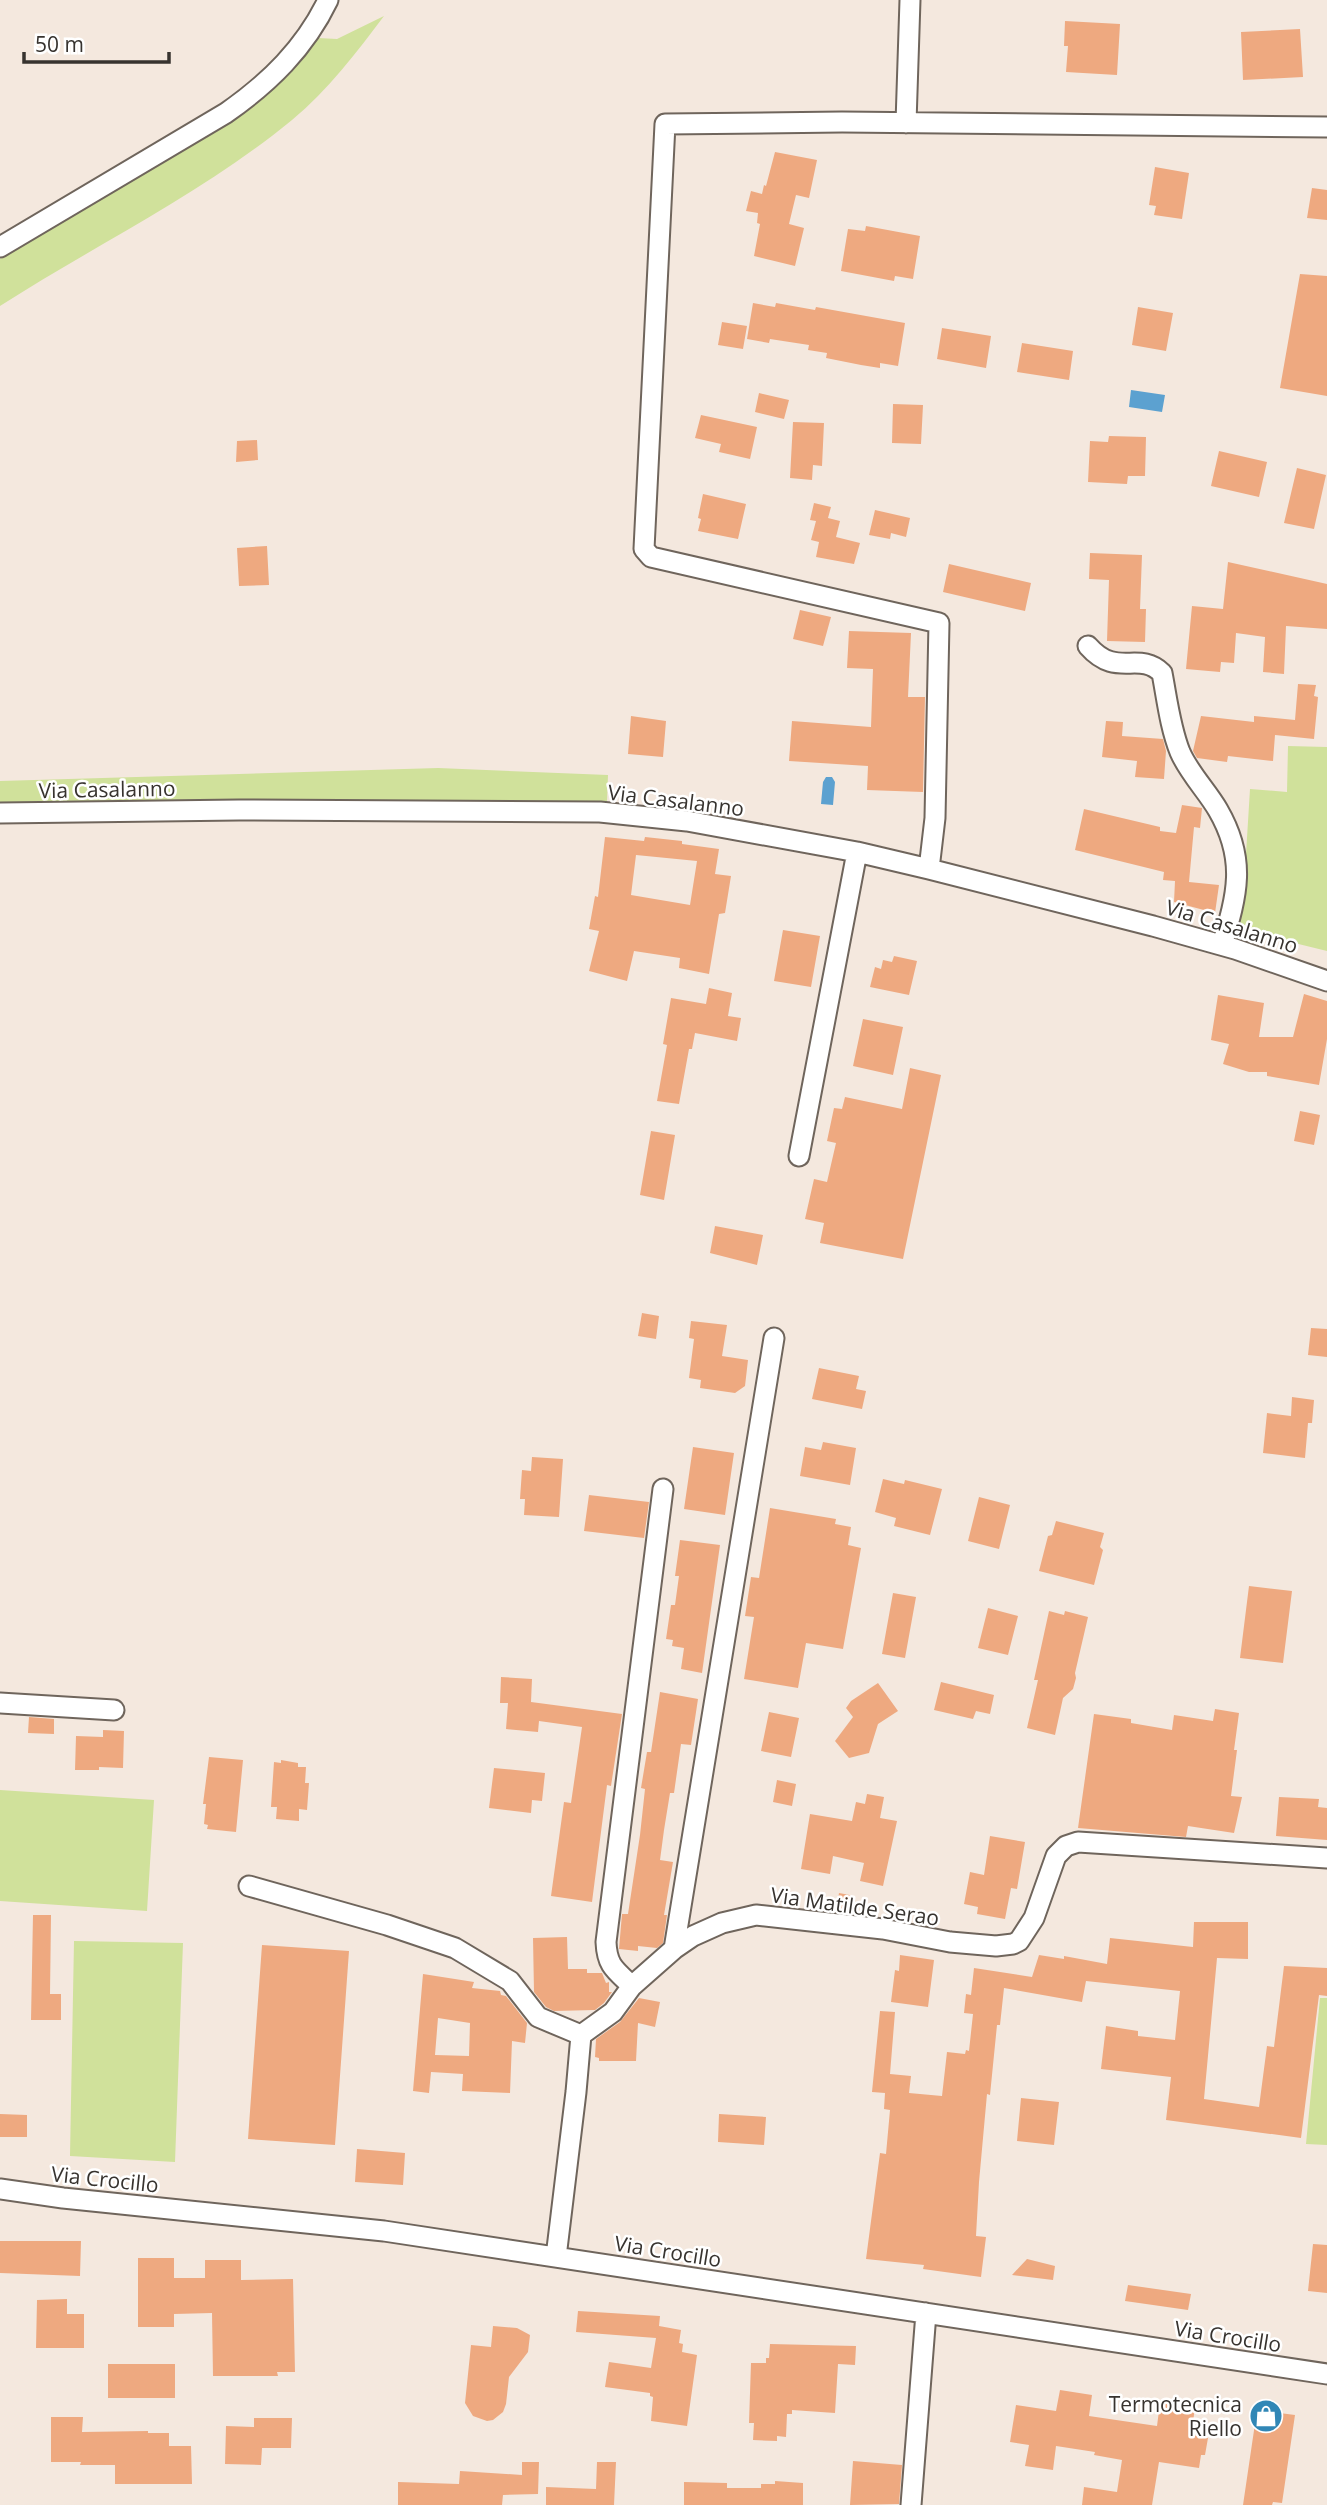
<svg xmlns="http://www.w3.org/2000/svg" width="1327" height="2505" font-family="'Open Sans',sans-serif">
<rect width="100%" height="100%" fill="#f4e8de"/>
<path fill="#d0e19b" d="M384 16C357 52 328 90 292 120 203 193 97 244 0 306V259L165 154 234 118 269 92 302 60 318 38 337 39Z
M1288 746 1327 747V951L1238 929 1243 903 1250 789 1287 792Z
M438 768 608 775 607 802 301 800 0 804V781Z
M0 1790 154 1800 147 1911 0 1901Z
M74 1941 183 1943 175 2162 70 2156Z
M1320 1998H1327V2145L1306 2144Z"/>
<path fill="#5ca1d0" d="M1131 390 1165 395 1162 412 1129 407Z
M826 777H832L835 782 833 805 821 804 823 782Z"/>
<path fill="#eea980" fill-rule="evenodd" d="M1065 21 1120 24 1117 75 1066 72 1068 46H1064Z
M1300 29 1303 77 1243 80 1241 32Z
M775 152 817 160 809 198 796 195 789 224 804 228 795 266 754 256 760 224 757 223 758 213 746 211 751 191 762 194 764 185 766 186Z
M1155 167 1189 173 1182 219 1154 215 1156 206 1149 205Z
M1312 188 1327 190V220L1307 218Z
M866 226 920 236 913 279 895 276 894 281 841 271 848 229 865 231Z
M1300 274 1327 276V396L1280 388Z
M753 303 775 307 776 303 815 310 816 307 905 323 898 366 880 363V368L861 365 826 358 827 353 808 350 809 345 770 339 769 343 747 339Z
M1138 307 1173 313 1166 351 1132 345Z
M722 322 747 326 743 349 718 345Z
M942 328 991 336 986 368 937 359Z
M1022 343 1073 351 1069 380 1017 372Z
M759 393 789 400 784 419 755 412Z
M893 404 923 405 921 444 892 443Z
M701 415 757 427 750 459 719 452 721 444 695 438Z
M793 422 824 423 822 466 813 465 812 480 790 478Z
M1109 436 1146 437 1145 476H1128L1127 484 1088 482 1090 441 1108 442Z
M257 440 258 460 236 462 237 441Z
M1219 451 1267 462 1259 497 1211 486Z
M1297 468 1326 475 1314 529 1284 523Z
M703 494 746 504 738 539 698 531 701 519 698 518Z
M814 503 831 507 828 518 840 521 836 537 860 543 854 564 816 557 819 542 811 540 816 521 810 520Z
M875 510 910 518 906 537 891 533 890 539 869 535Z
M267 546 269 585 239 586 237 548Z
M1090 553 1142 555 1140 609H1146L1145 642 1107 641 1109 580 1089 579Z
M1228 562 1327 584V629L1286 626 1284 674 1263 672 1265 637 1236 633 1234 663 1221 662 1220 672 1186 669 1192 606 1223 609Z
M949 564 1031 583 1025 611 943 592Z
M800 610 831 617 823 646 793 639Z
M849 631 911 633 908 697H925L923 792 867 790 868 766 789 761 792 721 871 727 873 669 847 668Z
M1298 684 1316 685 1314 696 1318 697 1314 739 1275 735 1273 761 1228 756 1227 762 1197 758 1193 751 1201 716 1254 722V716L1295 720Z
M631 716 666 721 663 757 628 754Z
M1106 721 1123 722 1122 736 1163 739 1166 751 1164 779 1135 777 1137 761 1102 757Z
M1182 805 1202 808 1200 828 1194 827 1189 882 1219 885 1215 913 1174 902 1175 881 1163 880 1164 872 1075 850 1084 809 1160 827V831L1176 833Z
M605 837 644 841 645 837 682 841V844L719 849 715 874 731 876 725 913 719 914 709 974 679 968 680 958 634 951 627 981 589 971 599 931 589 929 595 896 598 897ZM636 855 697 861 690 905 631 895Z
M783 930 820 936 811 987 774 981Z
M894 956 917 961 909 995 870 987 875 967 881 969 883 960 892 962Z
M709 988 732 993 728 1016 741 1018 737 1041 695 1033 692 1049H689L679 1104 657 1101 667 1045 663 1044 671 998 706 1004Z
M1304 994 1327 1001V1039L1319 1085 1267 1076V1072H1249L1223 1064 1229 1044 1211 1040 1218 995 1264 1003 1259 1037H1293Z
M863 1019 903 1027 893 1075 853 1066Z
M910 1068 941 1075 903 1259 820 1243 824 1223 805 1219 814 1179 827 1182 836 1143 827 1141 834 1108 842 1109 845 1097 902 1109Z
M1300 1111 1320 1115 1314 1145 1294 1141Z
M651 1131 675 1135 664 1200 640 1195Z
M715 1226 763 1235 757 1265 710 1253Z
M642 1313 659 1316 656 1339 638 1336Z
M691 1321 727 1325 722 1356 748 1360 745 1386 735 1393 700 1388 701 1380 689 1378 694 1339 689 1338Z
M1311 1328 1327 1329V1357L1308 1355Z
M819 1368 859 1376 856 1389 866 1391 862 1409 812 1399Z
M1292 1397 1314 1400 1312 1423H1308L1305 1458 1263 1453 1267 1413 1291 1416Z
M823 1442 856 1448 850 1485 800 1476 805 1447 821 1450Z
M693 1447 734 1453 725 1515 684 1509Z
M532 1457 563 1459 559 1517 524 1515 525 1499H520L522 1470 531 1471Z
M883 1479 904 1484 905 1480 942 1489 930 1535 894 1526 896 1518 875 1512Z
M589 1495 649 1502 644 1538 584 1531Z
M979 1497 1010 1505 999 1549 968 1541Z
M770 1508 836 1519 835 1524 851 1527 848 1545 861 1548 843 1649 806 1643 798 1688 744 1679 754 1617 745 1616 751 1577 759 1578Z
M1056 1521 1104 1533 1100 1547 1103 1550 1094 1585 1039 1571 1048 1536 1052 1535Z
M680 1540 720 1545 702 1673 681 1669 684 1648 672 1646 673 1640 666 1639 671 1605H675L679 1576H675Z
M1249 1586 1292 1591 1283 1663 1240 1658Z
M893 1593 916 1597 905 1658 882 1654Z
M988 1608 1018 1616 1008 1655 978 1648Z
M1049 1611 1064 1615 1065 1611 1088 1617 1075 1673 1076 1678 1073 1689 1063 1698 1055 1735 1027 1728 1038 1680H1034Z
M501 1677 532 1679 531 1702 622 1714 611 1786 607 1785 592 1902 551 1896 564 1802 571 1803 582 1727 539 1721 538 1732 506 1729 508 1703H500Z
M941 1682 994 1695 990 1714 976 1711 973 1719 934 1710Z
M878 1683 898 1711 878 1724 869 1753 849 1758 835 1741 853 1717 846 1708 851 1701Z
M660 1692 698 1699 691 1745 681 1744 674 1793H670L664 1830 660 1860 673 1862 664 1915H667L663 1943 657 1948 638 1946V1951L619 1949 622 1914H628L640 1835 645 1789 641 1788 647 1752H651Z
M1215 1709 1239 1713 1234 1750H1237L1231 1796 1242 1797 1234 1833 1188 1826 1186 1837 1078 1828 1094 1714 1131 1719V1723L1172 1730 1174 1715 1213 1721Z
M769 1712 799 1718 791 1757 761 1751Z
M29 1717 54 1719V1734L28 1733Z
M103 1730 124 1731 123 1768 99 1767V1770H75L76 1736 103 1737Z
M209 1757 243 1760 236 1832 207 1829 208 1825 204 1824 206 1804H203Z
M281 1760 298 1763V1767H306L305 1783H309L307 1810 299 1809V1821L276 1819 277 1807H271L274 1762 281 1763Z
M494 1768 545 1773 542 1801 532 1800 531 1813 489 1808Z
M777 1780 796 1784 792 1806 773 1802Z
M867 1794 884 1797 880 1818 897 1821 883 1886 860 1881 864 1863 833 1856 830 1874 801 1869 810 1814 852 1821 856 1802 865 1804Z
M1279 1797 1319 1799 1318 1807 1327 1808V1840L1276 1836Z
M990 1836 1025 1842 1017 1889 1011 1888 1005 1919 977 1914 978 1907 964 1904 970 1872 984 1875Z
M839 1893 855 1896 852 1913 836 1912Z
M33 1915H51L50 1994H61V2020H31Z
M1194 1922H1248V1959L1217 1958 1204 2099 1259 2107 1267 2046 1274 2047 1284 1966 1327 1968V1996L1319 1995 1301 2138 1166 2120 1171 2077 1101 2069 1106 2026 1138 2031V2036L1175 2040 1180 1991 1086 1981 1082 2002 1004 1988 1000 2025H997L990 2095 987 2094 979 2182 976 2236 986 2237 981 2277 923 2269 924 2265 866 2259 880 2153 886 2154 890 2110 884 2109 885 2093 872 2092 880 2011 895 2012 890 2074 911 2076 909 2093 942 2096 947 2052 965 2054 966 2050 969 2051 973 2014 964 2013 966 1994 971 1995 974 1968 1032 1977 1039 1955 1064 1959V1956L1107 1964 1110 1938 1193 1947Z
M567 1937 568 1969H587V1973H602L606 1983 609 1982V1992H612L604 2003 595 2010 554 2011 546 2007 534 1992 533 1938Z
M262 1945 349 1951 335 2145 248 2139Z
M900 1955 934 1960 928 2007 891 2002 895 1970 899 1971Z
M423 1974 474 1982 472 1988 500 1991 501 1995 506 1996 527 2023 525 2043 512 2041 510 2093 462 2091 463 2074 431 2072 429 2093 413 2091ZM438 2018 470 2023 469 2056 435 2055Z
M639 1998 660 2002 655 2027 638 2023 636 2061H599V2058L595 2057 596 2039 620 2022Z
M1021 2098 1059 2102 1054 2145 1017 2141Z
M0 2114 27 2115V2137H0Z
M719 2114 766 2117 764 2145 718 2142Z
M357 2149 405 2153 403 2185 355 2182Z
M0 2241H81L80 2276 0 2273Z
M1313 2244 1327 2245V2293L1308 2291Z
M138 2258H174V2278H205V2260H241V2280L293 2279 295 2372H277L278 2376H213L212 2313 174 2314V2327H138Z
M1027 2259 1055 2266 1053 2280 1012 2275Z
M1128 2285 1191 2294 1188 2310 1125 2301Z
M67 2299V2314H84V2348H36L37 2300Z
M578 2311 660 2316 659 2326 681 2330 679 2343 683 2344 682 2352 697 2355 687 2426 651 2421 653 2397 650 2396V2393L605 2387 609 2362 651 2368 656 2338 576 2332Z
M493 2326 517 2328 530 2335 528 2352 509 2377 506 2404 503 2412 493 2420 487 2421 473 2416 465 2403 471 2345 491 2347Z
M770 2344 856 2346 855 2365 838 2364 835 2413 792 2410V2414H787L786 2437 777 2436V2441L753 2440 754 2423H749L751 2363H766V2358H769Z
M108 2364H175V2398H108Z
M1060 2390 1092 2395 1089 2416 1157 2426 1160 2403 1195 2408 1191 2435 1208 2438 1205 2455H1201L1199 2468 1159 2462 1152 2505H1082L1084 2487 1117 2492 1122 2460 1094 2455 1095 2452 1056 2446 1053 2470 1025 2466 1029 2445 1010 2442 1016 2405 1056 2411Z
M1257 2410 1295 2415 1282 2503 1273 2502 1272 2505H1243Z
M51 2417H83L82 2432 148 2431V2433H169V2446H191L192 2484H115V2465H80L81 2462H51Z
M254 2418H292L291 2448H262L261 2465 225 2464 226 2426 254 2427Z
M853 2461 902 2465 899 2504 850 2505Z
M522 2462H539L538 2494 503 2495 502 2505H398V2482L459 2484 460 2471 522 2475Z
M597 2462H616L614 2505H546V2487L596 2489Z
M775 2481 803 2483V2505H684V2482L727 2483V2488H761V2484H775Z"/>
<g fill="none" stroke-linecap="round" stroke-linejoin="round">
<defs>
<path id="minor" d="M906 123 910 0
M0 247 226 113C269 83 305 48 328 0
M1088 646C1117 679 1138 650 1162 673 1167 699 1170 727 1180 752 1189 773 1207 791 1218 810 1247 860 1237 895 1222 945
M0 813 239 810 600 812 687 821 857 852 929 869 1153 926 1235 949 1327 981
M929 869 935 818 939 623 651 557 644 549 665 124 842 122 1327 127
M799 1156 857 852
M0 1703 114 1710
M249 1886 387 1925 455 1948 510 1981 538 2017 581 2035
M674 1949 774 1338
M632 1986C615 1970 607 1966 606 1942L663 1489
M0 2189 63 2198 384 2231 1327 2374
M556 2257 576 2092 581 2035 613 2012 632 1986 674 1949 693 1936 722 1923 756 1915 883 1929 950 1942 996 1946 1013 1944 1019 1941 1034 1918 1056 1856 1066 1846 1078 1842 1327 1858
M911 2505 926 2313"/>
</defs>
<use href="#minor" stroke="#6f655c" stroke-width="23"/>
<use href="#minor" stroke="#fff" stroke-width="19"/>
</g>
<defs>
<symbol id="shop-disc" viewBox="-11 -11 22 22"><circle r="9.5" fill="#3187b6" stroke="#fff"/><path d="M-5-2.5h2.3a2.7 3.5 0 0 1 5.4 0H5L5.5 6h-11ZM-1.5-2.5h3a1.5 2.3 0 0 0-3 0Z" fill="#fff"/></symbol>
</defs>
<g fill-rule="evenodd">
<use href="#shop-disc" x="1247" y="2397" width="38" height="38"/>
</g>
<g text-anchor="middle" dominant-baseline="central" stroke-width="5" stroke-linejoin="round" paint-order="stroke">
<g font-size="21" fill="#37332f" stroke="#fff">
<text transform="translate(107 789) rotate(-1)">Via Casalanno</text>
<text transform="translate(676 800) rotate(7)">Via Casalanno</text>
<text transform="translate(1232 926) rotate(17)">Via Casalanno</text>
<text transform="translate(855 1906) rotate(8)">Via Matilde Serao</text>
<text transform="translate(105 2179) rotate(6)">Via Crocillo</text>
<text transform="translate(668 2251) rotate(9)">Via Crocillo</text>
<text transform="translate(1228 2336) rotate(9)">Via Crocillo</text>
</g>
<g font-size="21" fill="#37332f" stroke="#fff" text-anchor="end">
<text x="1242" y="2404">Termotecnica<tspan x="1242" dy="24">Riello</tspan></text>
</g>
</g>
<path d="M24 52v10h145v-10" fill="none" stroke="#37332f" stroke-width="3.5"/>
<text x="35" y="52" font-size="21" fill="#37332f" stroke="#ffffff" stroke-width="5" paint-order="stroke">50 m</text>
</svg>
